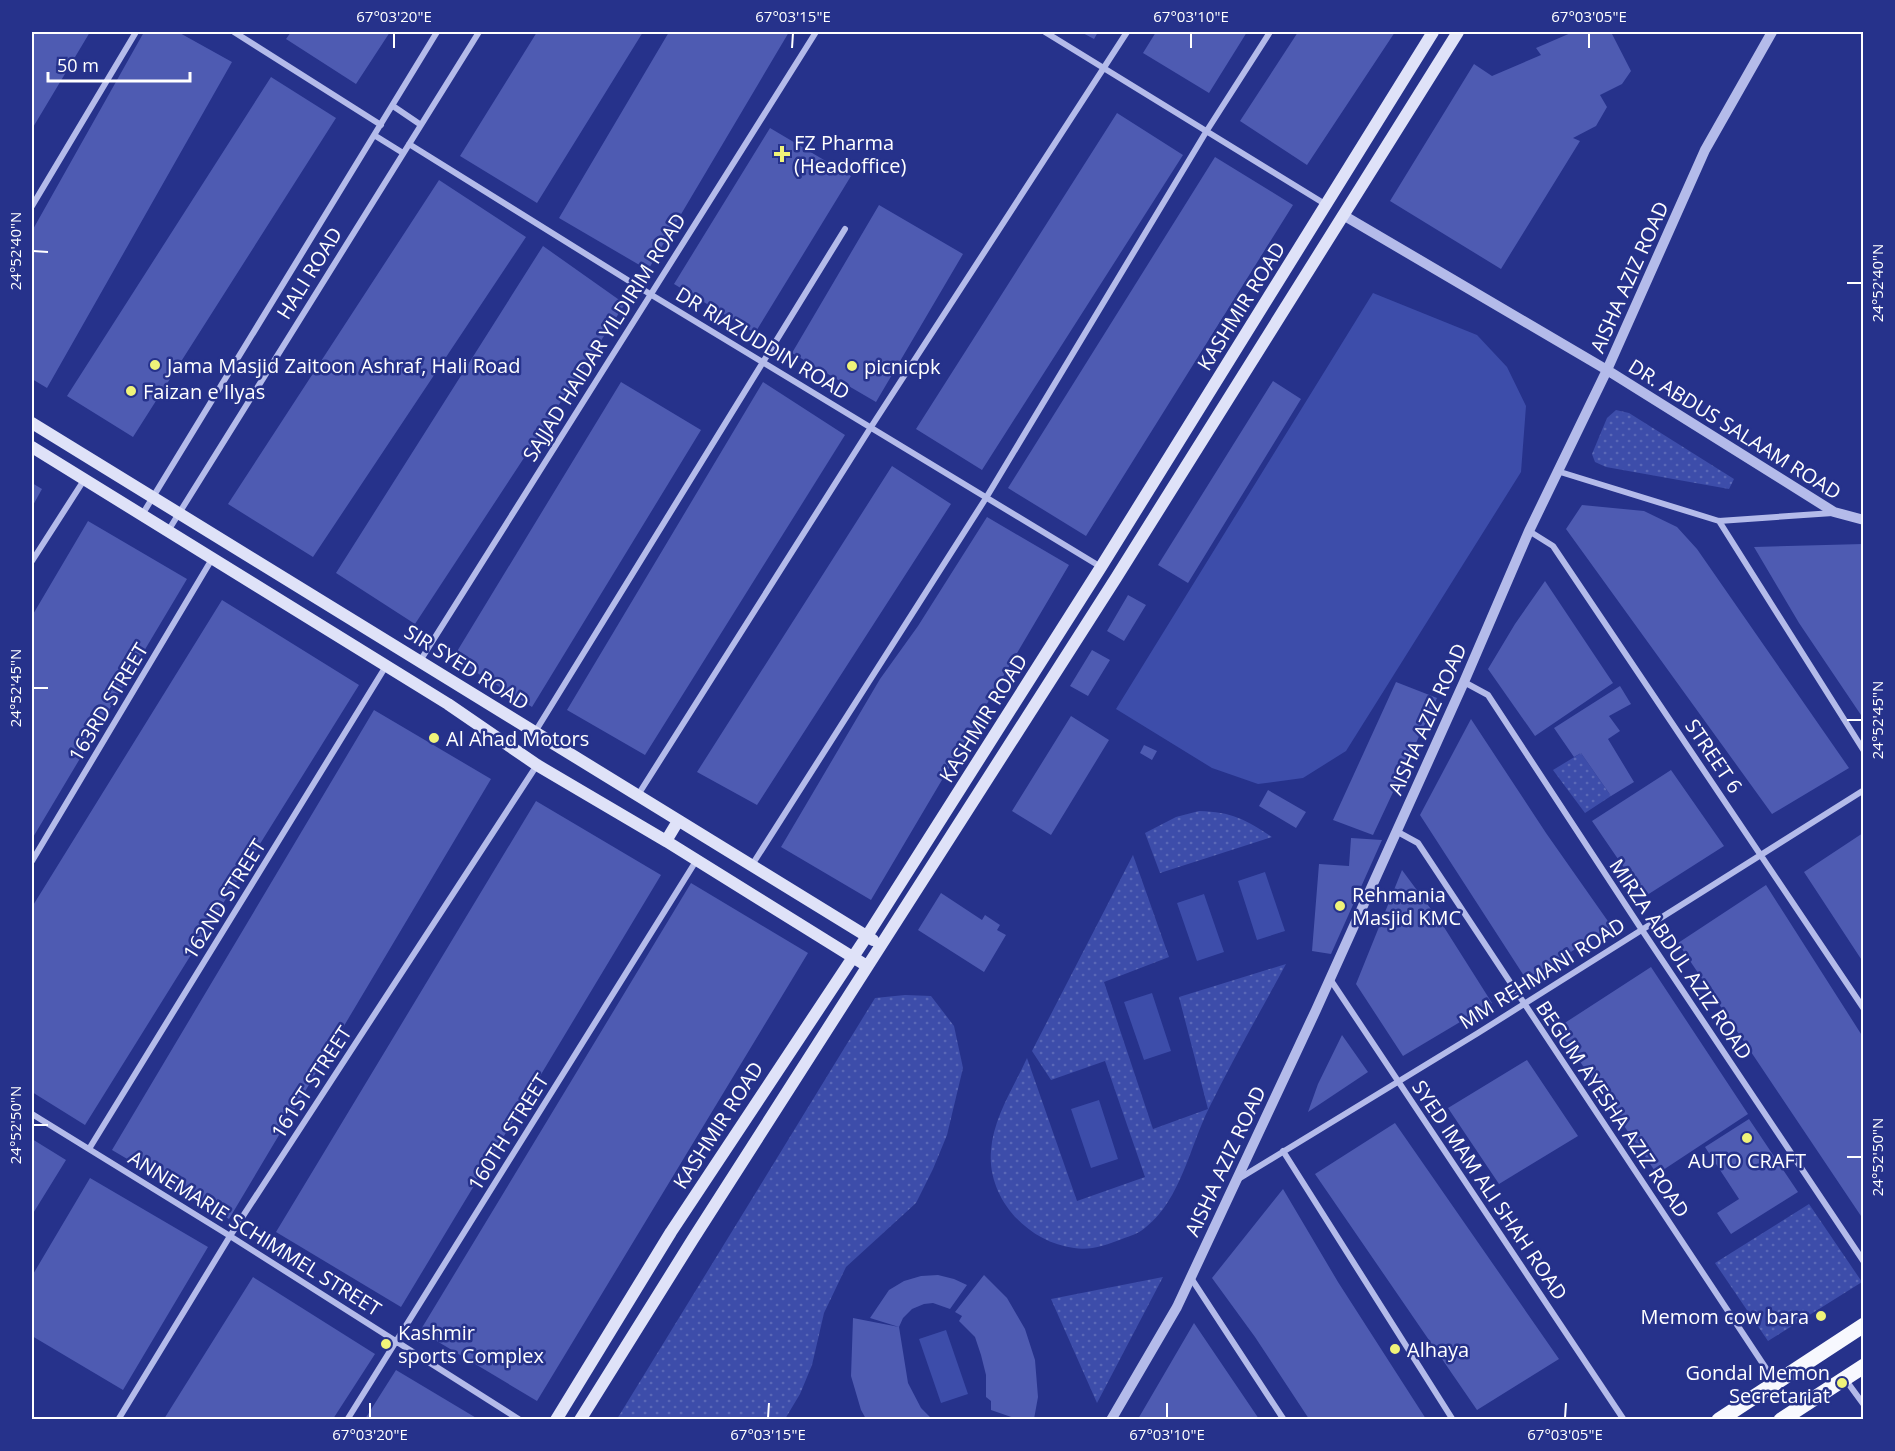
<svg xmlns="http://www.w3.org/2000/svg" width="1895" height="1451" font-family="'Open Sans',sans-serif">
<defs>
<pattern id="grass-dots" width="8" height="8" patternUnits="userSpaceOnUse" patternTransform="scale(1.5)"><rect width="8" height="8" fill="#3d4daa"/><path d="M2 2h.1M6 6h.1" fill="none" stroke="#5a68b7" stroke-width="1.8" stroke-linecap="round"/></pattern>
</defs>
<rect width="100%" height="100%" fill="#26328b"/>
<path fill="url(#grass-dots)" d="M1616 410 1629 413 1734 479 1729 489 1606 467 1595 462 1592 454 1607 418Z
M1581 753 1611 796 1585 813 1553 770Z
M1199 811C1232 812 1245 819 1272 837L1160 873 1145 833 1176 817Z
M1133 855 1169 957 1104 982 1153 1129 1208 1109 1179 997 1286 964C1260 1012 1233 1059 1209 1108 1190 1146 1181 1199 1146 1227 1140 1233 1130 1236 1122 1239 1107 1245 1089 1251 1074 1248 1027 1242 987 1198 991 1151 993 1118 1014 1087 1027 1058L1077 1201 1145 1177 1105 1061 1051 1080 1032 1051Z
M905 995 931 996 954 1026 963 1068 947 1135 933 1169 916 1203 846 1267 824 1313 812 1365 800 1394 785 1419H617L875 998Z
M1809 1204 1862 1282 1768 1341 1715 1263Z
M1163 1277 1097 1403 1051 1299Z"/>
<path fill="#3d4daa" d="M1373 293 1477 335 1507 367 1526 406 1521 472 1346 751 1303 778 1258 784 1212 768 1116 709Z
M1265 872 1285 931 1257 940 1238 881Z
M1204 894 1224 952 1197 961 1177 903Z
M1152 993 1171 1051 1144 1060 1124 1002Z
M1099 1100 1118 1159 1091 1168 1071 1109Z
M946 1330 968 1394 941 1403 919 1339Z"/>
<path fill="#4e5bb2" d="M32 32H90L32 129Z
M144 32H178L232 62 47 388 32 379V231Z
M291 32H390L356 84 286 39Z
M537 32H643L537 203 460 156Z
M669 32H789L648 270 559 218Z
M1081 32H1098L1094 39Z
M1156 32H1247L1209 93 1143 53Z
M1298 32H1395L1307 165 1240 121Z
M1573 32H1611L1631 71 1622 84 1600 95 1607 107 1596 126 1573 138 1580 141 1501 269 1390 201 1474 64 1492 76 1541 55 1536 48Z
M271 77 336 118 133 437 67 396Z
M1117 113 1183 155 982 470 916 429Z
M770 128 851 176 755 333 674 284Z
M1215 157 1293 205 1086 536 1008 488Z
M439 180 526 237 313 557 228 504Z
M879 205 963 254 876 402 792 353Z
M543 246 625 304 415 624 336 573Z
M1273 381 1301 399 1188 583 1158 565Z
M621 382 701 430 532 707 453 658Z
M763 382 845 435 645 755 567 710Z
M892 466 951 504 757 805 697 772Z
M32 483 42 489 32 507Z
M1582 505 1644 511 1677 527 1697 549 1849 768 1772 814 1566 529Z
M987 517 1069 565 871 900 781 847 880 679 918 626Z
M88 521 187 579 32 839V616Z
M1863 544V718L1799 623 1754 547Z
M1545 581 1613 683 1535 736 1488 669 1515 624Z
M1128 595 1146 605 1124 641 1107 631Z
M222 600 359 685 85 1125 32 1092V907Z
M1092 650 1110 660 1088 696 1070 686Z
M1396 682 1437 698 1373 835 1333 820Z
M1620 686 1631 704 1609 716 1620 731 1608 739 1634 782 1611 796 1581 753 1574 757 1554 728Z
M374 710 491 779 229 1219 112 1150Z
M1071 716 1109 740 1051 835 1012 811Z
M1471 719 1546 833 1612 927 1526 979 1420 815Z
M1144 745 1157 751 1152 760 1140 753Z
M1671 770 1724 846 1644 897 1592 821Z
M1268 790 1306 812 1296 828 1259 806Z
M536 801 661 875 401 1307 276 1232Z
M1863 833V962L1804 872Z
M1351 838 1382 840 1331 954 1312 951 1319 864 1349 866Z
M1402 870 1442 924 1492 1003 1403 1056 1356 984Z
M691 883 808 953 537 1401 420 1331Z
M1766 885 1863 1037V1219L1678 943Z
M941 893 982 920 985 915 1000 925 997 930 1006 935 984 972 918 930Z
M1651 967 1748 1114 1657 1174 1557 1028Z
M1342 1035 1368 1072 1308 1112 1318 1084Z
M1527 1060 1578 1136 1499 1184 1448 1108Z
M1749 1119 1798 1192 1731 1234 1717 1213 1739 1199 1705 1147Z
M1395 1123 1559 1359 1477 1410 1315 1174Z
M32 1139 66 1160 32 1215Z
M90 1178 208 1247 123 1390 32 1336V1276Z
M1283 1189 1338 1282 1426 1419H1309L1255 1337 1212 1278Z
M938 1275 954 1279 967 1285 950 1309 933 1303 924 1304 912 1309 903 1318 899 1327 870 1318 889 1290 904 1281 921 1276Z
M984 1275 1007 1298 1025 1329 1035 1360 1038 1397 1034 1419H1017L991 1410V1401L986 1397V1375L981 1355 975 1337 959 1321 962 1316 955 1312Z
M253 1277 375 1354 333 1419H164Z
M853 1318 899 1327 908 1383 921 1408 930 1417 927 1419H866L861 1410 851 1376Z
M1194 1323 1259 1419H1138Z
M396 1370 478 1419H365Z"/>
<g fill="none" stroke-linecap="round" stroke-linejoin="round">
<path stroke="#b4bbea" stroke-width="6" d="M234 32 381 125
M1045 32 1325 204
M393 106 421 125
M374 135 403 153
M409 144 650 294 1101 567
M32 206 136 32
M1557 471 1719 521 1833 513
M142 515 437 32
M1719 521 1864 751
M168 531 479 32
M1529 531 1553 546 1864 1009
M32 561 84 480
M420 661 816 32
M1464 682 1488 695 1642 930 1864 1262
M535 732 845 229
M638 795 871 427 1127 32
M1396 831 1418 843 1775 1382
M32 861 212 559
M752 865 986 498 1206 132 1270 32
M1330 979 1624 1420
M32 1114 230 1236 520 1420
M89 1149 386 666
M1283 1151 1453 1420
M1240 1178 1478 1033 1864 790
M1191 1278 1284 1420
M1845 1379 1864 1405
M118 1420 230 1236 537 765
M347 1420 696 861"/>
<path stroke="#b4bbea" stroke-width="10" d="M1343 215 1607 370 1834 512 1864 520
M1111 1420 1177 1307 1316 1010 1464 682 1529 531 1607 370 1705 150 1772 32"/>
<path stroke="#dfe2f8" stroke-width="12" d="M32 423 873 940
M32 447 448 704 537 765 666 841 867 966
M666 841 678 821
M556 1420 671 1232 867 936 1101 567 1433 32
M580 1420 693 1239 1116 578 1458 32"/>
<path stroke="#f7f8fe" stroke-width="15" d="M1719 1420 1864 1325
M1781 1420 1864 1366"/>
</g>
<path fill="none" stroke="#fff" stroke-width="2" d="M394 48V33M792 48 793 33M1191 48V33M1589 48V33M33 251 48 252M1847 283H1862M33 688H48M1847 720H1862M33 1125H48M1847 1157H1862M370 1418V1403M768 1418 769 1403M1167 1418V1403M1565 1418 1566 1403"/>
<g fill="#f0f379" stroke="#26328b" stroke-width="2">
<path d="M779 145h6v6h6v6h-6v6h-6v-6h-6v-6h6z"/>
<circle cx="155" cy="365" r="6"/>
<circle cx="852" cy="366" r="6"/>
<circle cx="131" cy="391" r="6"/>
<circle cx="434" cy="738" r="6"/>
<circle cx="1340" cy="906" r="6"/>
<circle cx="1747" cy="1138" r="6"/>
<circle cx="1821" cy="1316" r="6"/>
<circle cx="386" cy="1344" r="6"/>
<circle cx="1395" cy="1349" r="6"/>
<circle cx="1842" cy="1383" r="6"/>
</g>
<g text-anchor="middle" dominant-baseline="central" stroke-width="5" stroke-linejoin="round" paint-order="stroke">
<g font-size="20" fill="#fff" stroke="#26328b" text-anchor="start">
<text x="794" y="142">FZ Pharma<tspan x="794" dy="23">(Headoffice)</tspan></text>
<text x="167" y="365">Jama Masjid Zaitoon Ashraf, Hali Road</text>
<text x="864" y="366">picnicpk</text>
<text x="143" y="391">Faizan e Ilyas</text>
<text x="446" y="738">Al Ahad Motors</text>
<text x="1352" y="894">Rehmania<tspan x="1352" dy="23">Masjid KMC</tspan></text>
<text x="1747" y="1160" text-anchor="middle">AUTO CRAFT</text>
<text x="1809" y="1316" text-anchor="end">Memom cow bara</text>
<text x="398" y="1332">Kashmir<tspan x="398" dy="23">sports Complex</tspan></text>
<text x="1407" y="1349">Alhaya</text>
<text x="1830" y="1372" text-anchor="end">Gondal Memon<tspan x="1830" dy="23">Secretariat</tspan></text>
</g>
<g font-size="20" fill="#fff" stroke="#26328b">
<text transform="translate(309 273) rotate(-58)">HALI ROAD</text>
<text transform="translate(1629 277) rotate(-66)">AISHA AZIZ ROAD</text>
<text transform="translate(1241 306) rotate(-58)">KASHMIR ROAD</text>
<text transform="translate(604 337) rotate(-58)">SAJJAD HAIDAR YILDIRIM ROAD</text>
<text transform="translate(763 343) rotate(31)">DR RIAZUDDIN ROAD</text>
<text transform="translate(1735 429) rotate(32)">DR. ABDUS SALAAM ROAD</text>
<text transform="translate(467 667) rotate(32)">SIR SYED ROAD</text>
<text transform="translate(108 702) rotate(-59)">163RD STREET</text>
<text transform="translate(983 718) rotate(-58)">KASHMIR ROAD</text>
<text transform="translate(1427 719) rotate(-66)">AISHA AZIZ ROAD</text>
<text transform="translate(1714 756) rotate(56)">STREET 6</text>
<text transform="translate(224 899) rotate(-58)">162ND STREET</text>
<text transform="translate(1681 959) rotate(56)">MIRZA ABDUL AZIZ ROAD</text>
<text transform="translate(1542 973) rotate(-32)">MM REHMANI ROAD</text>
<text transform="translate(311 1082) rotate(-57)">161ST STREET</text>
<text transform="translate(1613 1109) rotate(56)">BEGUM AYESHA AZIZ ROAD</text>
<text transform="translate(718 1125) rotate(-57)">KASHMIR ROAD</text>
<text transform="translate(508 1132) rotate(-58)">160TH STREET</text>
<text transform="translate(1225 1161) rotate(-65)">AISHA AZIZ ROAD</text>
<text transform="translate(1490 1190) rotate(56)">SYED IMAM ALI SHAH ROAD</text>
<text transform="translate(255 1233) rotate(32)">ANNEMARIE SCHIMMEL STREET</text>
</g>
</g>
<rect width="1895" height="1451" fill="none" stroke="#26328b" stroke-width="66"/>
<path d="M48 72v9h142v-9" fill="none" stroke="#ffffff" stroke-width="3"/>
<text x="57" y="72" font-size="18" fill="#ffffff" stroke="#26328b" stroke-width="4.5" paint-order="stroke">50 m</text>
<rect x="33" y="33" width="1829" height="1385" fill="none" stroke="#fff" stroke-width="2"/>
<g font-size="15" text-anchor="middle" fill="#fff">
<text x="394" y="22">67°03'20"E</text>
<text x="793" y="22">67°03'15"E</text>
<text x="1191" y="22">67°03'10"E</text>
<text x="1589" y="22">67°03'05"E</text>
<text transform="translate(16 251) rotate(-90)" y="5">24°52'40"N</text>
<text transform="translate(1878 283) rotate(-90)" y="5">24°52'40"N</text>
<text transform="translate(16 688) rotate(-90)" y="5">24°52'45"N</text>
<text transform="translate(1878 720) rotate(-90)" y="5">24°52'45"N</text>
<text transform="translate(16 1125) rotate(-90)" y="5">24°52'50"N</text>
<text transform="translate(1878 1157) rotate(-90)" y="5">24°52'50"N</text>
<text x="370" y="1440">67°03'20"E</text>
<text x="768" y="1440">67°03'15"E</text>
<text x="1167" y="1440">67°03'10"E</text>
<text x="1565" y="1440">67°03'05"E</text>
</g>
</svg>
